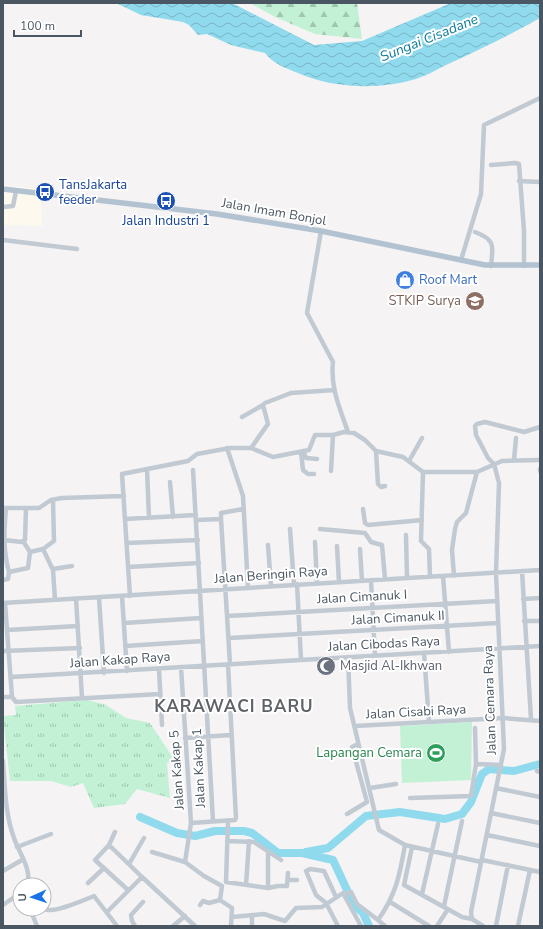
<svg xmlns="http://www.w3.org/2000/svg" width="543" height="929" font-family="'Nunito Sans',sans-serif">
<defs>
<pattern id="grass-tufts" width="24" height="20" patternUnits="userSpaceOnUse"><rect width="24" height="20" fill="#c3f1d5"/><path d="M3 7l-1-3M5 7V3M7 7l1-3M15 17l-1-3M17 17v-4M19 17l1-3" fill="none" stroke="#a0c6b0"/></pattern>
<pattern id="forest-firs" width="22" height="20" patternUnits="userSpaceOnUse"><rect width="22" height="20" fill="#c3f1d5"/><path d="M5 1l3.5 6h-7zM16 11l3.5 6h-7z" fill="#a0c6b0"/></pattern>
<pattern id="water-waves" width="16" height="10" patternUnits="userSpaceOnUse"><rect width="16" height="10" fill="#90daee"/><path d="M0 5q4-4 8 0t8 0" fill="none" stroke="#78b4c4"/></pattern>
</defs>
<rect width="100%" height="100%" fill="#f5f3f3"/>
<path fill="#fdf9ef" d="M3 185 40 189 42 226 3 225Z"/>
<path fill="url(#grass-tufts)" d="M88 700 106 705 126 718 150 723 175 761 167 763 170 798 137 789 125 804 94 808 83 783 71 787 51 781H10L3 716 16 715 15 706Z"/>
<path fill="url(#forest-firs)" d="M250 3H357L362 39 315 34 275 17Z"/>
<path fill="#c3f1d5" d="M472 722 471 780 402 783 400 726Z"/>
<path fill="url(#water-waves)" d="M116 3H232L314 45 362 41 451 3H540V18C510 35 479 50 448 64 436 70 424 77 412 80 377 90 331 88 298 73 286 68 273 64 265 53L231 45 207 34 198 35 189 25 183 22 141 15Z"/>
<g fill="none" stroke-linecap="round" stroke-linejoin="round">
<path stroke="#90daee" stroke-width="8" d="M140 817 177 833 195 836 215 831H244L252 833 278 853H302L333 860 354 905 363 913 369 926
M306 852 328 848 366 816 400 812 445 819 462 814 471 802 482 774 489 769 514 771 540 764"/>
<path stroke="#c1cad2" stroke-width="4.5" d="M491 165 515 163 519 164 524 231V266
M519 181 540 182
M3 207 13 206 16 191
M321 231 307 313 333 362C330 387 340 409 348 432
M475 232C496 240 493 246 491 266
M3 240 77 249
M461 260 481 194 484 125 540 98
M242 417 263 405
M227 448 243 496 248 588
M251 448 268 424 263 405 265 403 291 393 334 390
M303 451 306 458 317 459
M376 451 378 484 381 487 385 486
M301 452 303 470 308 474H314
M514 460 516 438
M409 461 422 438
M147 469 149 518
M540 469V471
M193 470 213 821
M331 471 333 435 344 432 354 433 365 440 376 451 403 457 423 472H477L502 461 540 460
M423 472 421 541 429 549 430 577
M170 482 173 517
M3 508H39L51 500 62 498 124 496
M6 508C4 530 3 551 9 572L28 568 30 552 23 541
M363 509 365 523 368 525 422 520
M125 519 196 515
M221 519V513L243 509
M197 520 221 519 230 664
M290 529 294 585
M320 529 365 533 371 542 382 545 385 579
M406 535 407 578
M4 540 22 542 25 540 26 508
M315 542 317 583
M127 543 198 540
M268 545 271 586
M337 546 339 582
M43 549 53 570 55 600
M360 549 362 581
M30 552 43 549 54 541 53 500
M128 567 199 563
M53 569 72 566
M522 571 531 719
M443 576 449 652
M454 576 452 550 455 529 457 522 466 513 477 472
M3 580 8 579 9 572
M371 580 375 656
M297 584 301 660
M122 596 127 671
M130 596 122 474 188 461 197 454 230 448H251L273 457 309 450 315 435H333
M99 598 104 673
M76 599 82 698
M523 599 540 598
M3 603 540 570
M5 603 12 697 16 702 160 694
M227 616 497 601
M524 621H540
M124 623 201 618
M7 630 78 626
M229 638 498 623
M125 646 203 641
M3 651 80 648
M424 653 429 722
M348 657 350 708 379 830 405 845 481 862
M181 667 191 823 185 862
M159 669 162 725
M11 677 540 646
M3 697H12
M355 726 503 718 540 721
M185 738 231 735
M3 761C5 787 5 814 14 838 18 851 33 871 27 885
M476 764 501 765
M537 771 540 772
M370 788 396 784
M496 788 540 797
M410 798 471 796 476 764 475 728
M491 813 540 823
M347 814 367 802 352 747 358 744
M228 821 226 882 268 888 278 886H287L288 873
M191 823 235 820 236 818 228 664
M115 832 109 845 95 860 128 890
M487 835 540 846
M227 841 254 842 281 860
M109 845 142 877
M17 847 51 834
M412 847 404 885 462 917 472 919 483 926
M152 852 185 862 204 876 222 886 220 900 232 908 231 926
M482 860 540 872
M129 864 144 838
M3 871 22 860
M288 880H297
M88 883 104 868
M246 885 249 841
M268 888V853
M344 894 351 892 357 904 378 920C396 895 400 874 405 845
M422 894 438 824
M336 897 324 871 310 869 306 871 316 895 326 903 338 926
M390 902 429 926
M3 905 20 893
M200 905 203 901 209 903 220 900
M444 906 462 821
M30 909 37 926
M44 909C53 914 84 900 94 896L117 926
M108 911 142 877 195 926
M31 912 41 909
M232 917 264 914 285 921 296 908 322 907 343 893 361 926
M472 919 471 912 504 749 496 573 499 483 494 464 488 458 476 435 475 426 477 424 485 422 524 432 540 427
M378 920 385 926
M135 926 132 921 131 915 143 902
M173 926 185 916
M252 926V917
M437 926 448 909
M496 926 508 865
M518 926 530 870"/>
<path stroke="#b3c2d1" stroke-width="5.5" d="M3 189 217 214 321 231 485 265H540"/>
</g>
<defs>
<symbol id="bus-disc" viewBox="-11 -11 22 22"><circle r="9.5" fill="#1a4fb4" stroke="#fff"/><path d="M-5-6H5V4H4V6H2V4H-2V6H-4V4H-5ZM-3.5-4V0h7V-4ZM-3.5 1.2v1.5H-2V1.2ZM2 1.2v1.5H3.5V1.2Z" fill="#fff"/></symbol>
<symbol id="shop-disc" viewBox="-11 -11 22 22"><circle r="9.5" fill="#3f7fe0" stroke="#fff"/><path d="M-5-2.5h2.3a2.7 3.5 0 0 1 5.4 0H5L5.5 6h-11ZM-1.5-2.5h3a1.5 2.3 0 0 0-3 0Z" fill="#fff"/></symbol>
<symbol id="university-disc" viewBox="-11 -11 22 22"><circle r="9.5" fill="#8d6e63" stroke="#fff"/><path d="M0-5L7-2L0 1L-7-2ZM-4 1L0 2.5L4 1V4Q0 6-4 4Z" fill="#fff"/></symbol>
<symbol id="mosque-disc" viewBox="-11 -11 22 22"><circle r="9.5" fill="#6b7280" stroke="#fff"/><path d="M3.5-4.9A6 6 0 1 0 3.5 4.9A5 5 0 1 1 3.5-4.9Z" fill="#fff"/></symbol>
<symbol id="stadium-disc" viewBox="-11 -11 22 22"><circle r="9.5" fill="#2e9e5b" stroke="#fff"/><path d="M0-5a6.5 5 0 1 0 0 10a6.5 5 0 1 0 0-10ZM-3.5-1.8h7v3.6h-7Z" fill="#fff"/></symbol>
</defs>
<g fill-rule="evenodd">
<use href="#bus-disc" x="34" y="181" width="22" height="22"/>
<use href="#bus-disc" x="155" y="190" width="22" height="22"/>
<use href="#shop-disc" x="394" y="269" width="22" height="22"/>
<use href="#university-disc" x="464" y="290" width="22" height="22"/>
<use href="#mosque-disc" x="315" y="655" width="22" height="22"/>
<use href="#stadium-disc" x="425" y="742" width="22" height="22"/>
</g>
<g text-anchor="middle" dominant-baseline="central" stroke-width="4" stroke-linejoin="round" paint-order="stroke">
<g font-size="13" fill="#164399" stroke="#fff" text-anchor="start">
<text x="59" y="185">TansJakarta<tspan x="59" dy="15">feeder</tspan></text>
<text x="166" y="221" text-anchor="middle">Jalan Industri 1</text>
</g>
<g font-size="13" fill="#4a5661" stroke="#fff">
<text transform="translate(274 212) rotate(10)">Jalan Imam Bonjol</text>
<text transform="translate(271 575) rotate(-4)">Jalan Beringin Raya</text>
<text transform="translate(362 597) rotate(-3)">Jalan Cimanuk I</text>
<text transform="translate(398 618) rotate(-3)">Jalan Cimanuk II</text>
<text transform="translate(384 644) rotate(-3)">Jalan Cibodas Raya</text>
<text transform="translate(120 660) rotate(-4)">Jalan Kakap Raya</text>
<text transform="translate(490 700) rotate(-92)">Jalan Cemara Raya</text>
<text transform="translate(416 712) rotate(-3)">Jalan Cisabi Raya</text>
<text transform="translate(199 768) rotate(-93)">Jalan Kakap 1</text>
<text transform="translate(177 770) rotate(-94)">Jalan Kakap 5</text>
</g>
<g font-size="13" fill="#366cbe" stroke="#fff" text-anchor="start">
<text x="419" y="280">Roof Mart</text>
</g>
<g font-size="13" fill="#785e54" stroke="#fff" text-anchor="end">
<text x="461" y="301">STKIP Surya</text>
</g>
<g font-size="13" fill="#5b616d" stroke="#fff" text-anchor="start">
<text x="340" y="666">Masjid Al-Ikhwan</text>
</g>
<g font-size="13" fill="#27864d" stroke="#fff" text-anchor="end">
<text x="422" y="753">Lapangan Cemara</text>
</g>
<g font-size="14" font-style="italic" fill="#0c7c9b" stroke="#fff">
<text transform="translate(429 38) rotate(-22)">Sungai Cisadane</text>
</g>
<g font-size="17" font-weight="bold" letter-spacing="1" fill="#5f6368" stroke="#fff">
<text x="234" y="706">KARAWACI BARU</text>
</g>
</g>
<rect width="543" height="929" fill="none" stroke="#4a5661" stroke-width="8"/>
<g transform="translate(32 897) rotate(267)"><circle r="19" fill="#ffffff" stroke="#b7bbc0"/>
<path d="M0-3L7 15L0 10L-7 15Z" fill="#1a73e8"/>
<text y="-6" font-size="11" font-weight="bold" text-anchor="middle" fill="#4a5661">U</text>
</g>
<path d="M14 30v6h67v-6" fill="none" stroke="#4a5661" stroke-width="2"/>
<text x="20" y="30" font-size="12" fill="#4a5661" stroke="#ffffff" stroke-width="3" paint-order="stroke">100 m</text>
</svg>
